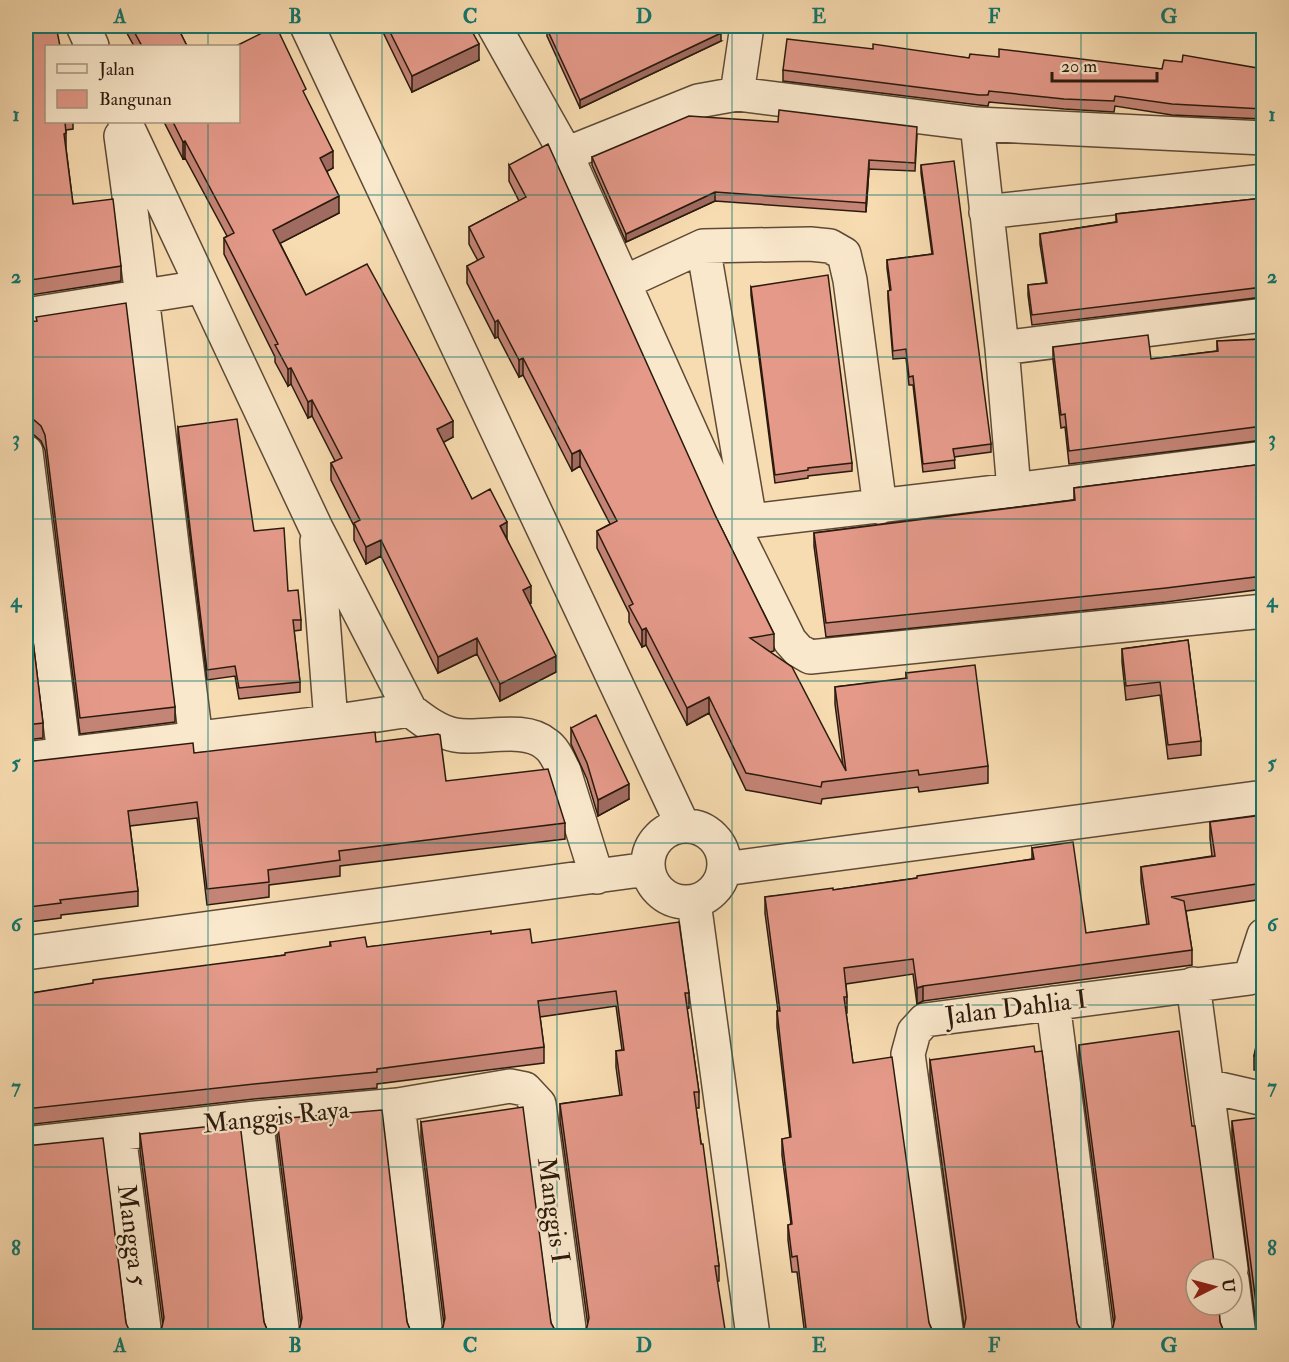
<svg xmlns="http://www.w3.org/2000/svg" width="1289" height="1362" font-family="'IM FELL Double Pica',serif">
<rect width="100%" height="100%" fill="#f8dcb1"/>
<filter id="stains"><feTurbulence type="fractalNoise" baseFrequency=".00333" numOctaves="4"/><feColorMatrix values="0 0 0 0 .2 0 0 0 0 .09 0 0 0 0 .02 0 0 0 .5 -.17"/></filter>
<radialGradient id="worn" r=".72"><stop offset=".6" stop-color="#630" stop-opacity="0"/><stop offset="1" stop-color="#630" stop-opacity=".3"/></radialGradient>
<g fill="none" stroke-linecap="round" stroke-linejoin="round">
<defs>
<path id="minor" d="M83 26 92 46
M307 26 683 826
M494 26 566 154 733 526 790 641 798 650 810 657 1264 611
M737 94 747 26
M125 122 316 528 410 710C423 720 438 732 455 735 481 740 524 725 546 744 555 750 559 762 564 771L597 877
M977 124 1002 348 1014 490
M121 136C149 337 170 538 196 739
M566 154 698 101 737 94 977 124 1264 138
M986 212 1264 181
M703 246 750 521
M625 282 703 246 810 244 830 246 844 254 850 280 880 507
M26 315 201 287
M1002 348 1264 315
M26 452 64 754
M733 526 750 521 1014 490 1264 458
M317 541 331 722
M26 759 331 722 410 710
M648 864a38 38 0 1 1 76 0a38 38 0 1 1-76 0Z
M724 869 1264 797
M694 902 753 1336
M26 953 648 869
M1193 984 1231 1269
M1053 1003 1096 1336
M1207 1086 1264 1099
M398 1105 426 1336
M256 1118 283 1336
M119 1134 145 1336
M26 1144 256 1118 398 1105 510 1086 525 1089 539 1104 570 1336
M1232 1280 1239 1336
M947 1336 908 1054 914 1032 925 1020 1250 978 1264 935"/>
</defs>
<use href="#minor" stroke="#5e4a36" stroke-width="36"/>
<use href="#minor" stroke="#fae8cc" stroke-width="33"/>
</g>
<path fill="#c48476" stroke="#2a1a0d" stroke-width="1.5" d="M26 26 46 122H73V129L66 130V148L73 204 121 266V281L31 295 28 273 26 274Z
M123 26H177L187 46H134Z
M380 26H469L479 60 412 92Z
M547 29 721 41 580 108 547 36Z
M873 49 969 58 1162 69 1182 62 1263 69V119L1172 115 1115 106 1114 112 1064 109 989 102 988 106 979 105 783 81V70Z
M306 98 333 168 327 171 339 213 280 243 306 295 453 437 443 442 472 499 507 539 531 603 529 604 556 672 500 701 477 654 438 673 381 556 366 564 354 540V526L331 480V463L335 461 312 416 308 418 291 384 288 386 275 362V357L224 254V238L227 236 185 158 183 159 164 122H238Z
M917 135 915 171 869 169 866 212 715 201 626 242 592 165V157Z
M509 165 716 517 774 634V651L770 652 843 766 835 704V687L906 679V673L988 766V783L919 792 918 787 822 799 821 804 746 790 709 713 687 725 646 645 642 647 629 622V613L597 548V531L610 524 580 466 572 471 523 375 519 377 498 337 495 338 467 283V266L478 261 469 244V227L519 201 509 181Z
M921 165 991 444V452L954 457 955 468 923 472 913 385H909L906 358 893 359 888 299V291H890L887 268V260L932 254 921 173Z
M1263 198V297L1032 325 1028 295V285L1046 283 1040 244V234L1116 222V214Z
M751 287 852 463V471L808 476V478L775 483 751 295Z
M26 322 175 707V722L80 734 45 450 41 441 34 435 26 434Z
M1263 339V440L1069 464 1065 427 1061 428 1053 360V347L1151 359 1217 351V341Z
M178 427 254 531 288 591 301 620V630L294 631 300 682V692L239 699 235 676 207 680 178 437Z
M1263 464V589L1166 602 826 637 814 546V533L1074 500V488Z
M26 583 43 723V738L26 740Z
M1188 640 1201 741V755L1168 759 1160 695 1126 700 1122 662V649Z
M571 728 629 799 598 816 587 779 571 744Z
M376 742 446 781 565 823V839L340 866V876L269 885V897L207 905 197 818 130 826 138 891V906L61 915V918L29 922V920H26V762L194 753Z
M1263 815V899L1186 911 1192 950V965L923 1001 917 1004 913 974 846 984 847 997V1013H846L853 1063 929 1323 933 1332 938 1336H805L797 1272H792L788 1240V1225L791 1224 782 1155V1139L790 1138 777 1027V1011H778L765 913V897L833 890 917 878 1032 859V848L1086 933 1147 925 1141 882V867L1212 856 1210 838V822Z
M491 934 532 943 689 993V1008L687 1009 699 1092V1108H696L719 1266V1281L582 1335 588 1326 560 1120V1104L620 1096 616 1067V1051L622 1050 616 1006 540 1017 544 1047V1063L377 1084V1088L254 1099 26 1125V994L285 955 330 947V942L367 947Z
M1263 1023V1072L1254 1070V1056Z
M1079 1045 1220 1322 1224 1332 1108 1335 1114 1326 1079 1061Z
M930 1060 1077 1323 1082 1332 959 1335 964 1328V1326L930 1076Z
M277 1119 407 1322 411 1332 295 1335 301 1326 277 1135Z
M1232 1121 1263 1336 1250 1335 1256 1328V1325L1232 1137Z
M421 1122 551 1323 556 1332 438 1335 444 1325 421 1138Z
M140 1134 264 1322 268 1332 157 1335 163 1326 140 1150Z"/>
<path fill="#a06b60" stroke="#2a1a0d" stroke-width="1.5" d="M721 33V41L580 108V100Z
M479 44V60L412 92V76Z
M185 141V158L183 159V142Z
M333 151V168L320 175V158Z
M869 160V169L866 212V203Z
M715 192V201L626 242V234Z
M339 196V213L273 247V230Z
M498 320V337L495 338V322Z
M523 358V375L519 377V360Z
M291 368V384L288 386V369Z
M312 400V416L308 418V402Z
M453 421V437L437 446V429Z
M580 450V466L572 471V454Z
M507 522V539L500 526Z
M381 540V556L366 564V547Z
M531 586V603L523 607V590Z
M646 628V645L642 647V630Z
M477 638V654L438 673V657Z
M556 656V672L500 701V684Z
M709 697V713L687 725V708Z
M629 784V799L598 816V800Z
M923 986V1001L917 1004V988Z"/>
<path fill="#e49989" stroke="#2a1a0d" stroke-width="1.5" d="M26 26H56L60 46H46V122H65L66 133 64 134 73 204 113 199 121 266 31 280 28 258H26Z
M131 26H177L187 46H142Z
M276 26 306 89 303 91 333 151 320 158 339 196 273 230 306 295 367 264 453 421 437 429 472 499 490 489 507 522 500 526 531 586 523 590 556 656 500 684 477 638 438 657 381 540 366 547 354 523 360 520 331 463 342 458 312 400 308 402 291 368 288 369 275 345 278 344 224 238 234 233 185 141 183 142 173 122H238V46H236Z
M387 26H469L479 44 412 76Z
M553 26H717L721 33 580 100 547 29Z
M787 39 873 49V44L969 58 970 54 999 57V49L1162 69 1164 60 1182 62 1183 55 1263 69V109L1172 104 1115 96 1114 101 1064 99 989 91 988 95H979L783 70Z
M779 110 917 127 915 163 869 160 866 203 715 192 626 234 592 157 689 116 778 122Z
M548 144 716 517 774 634 750 638 792 667 846 771 835 687 907 678 906 673 975 665 988 766 919 775 918 770 822 782 821 787 746 773 709 697 687 708 646 628 642 630 629 606 633 604 597 531 617 521 580 450 572 454 523 358 519 360 498 320 495 322 467 266 484 257 469 227 526 197 509 165Z
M954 161 991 444 953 449 955 460 923 464 913 376 909 377 906 349 893 351 888 291 891 290 887 260 933 254 921 165Z
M1263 198V287L1032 315 1028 285 1047 283 1040 234 1117 222 1116 214Z
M828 275 852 463 808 468V470L775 475 751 287Z
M126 303 175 707 80 718 45 435 41 426 34 420 26 419V322L37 321 36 317Z
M1148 335 1151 359 1218 351 1217 341 1263 339V426L1069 451 1065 414 1061 415 1053 347Z
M237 419 254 531 284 528 288 591 298 590 301 620H293L300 682 239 688 235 666 207 670 178 427Z
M1263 464V576L1166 588 826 623 814 533 1075 500 1074 488Z
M26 583 43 723 26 725Z
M1188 640 1201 741 1168 745 1160 682 1126 686 1122 649Z
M596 715 629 784 598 800 587 763 571 728Z
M375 732 376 742 438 734 440 735 446 781 548 769 565 823 339 851 340 860 268 870 269 882 207 889 197 802 128 811 138 891 60 900 61 903 29 907V905H26V762L193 743 194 753Z
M1263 815V883L1171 897 1184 901 1192 950 923 986 917 988 913 959 844 968 847 997H844L853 1063 892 1057 929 1323 933 1332 938 1336H807L797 1256 792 1257 788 1225 792 1224 782 1139 791 1137 777 1011H780L765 897 833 888V890L917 878V876L1034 859 1032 848 1073 842 1086 933 1149 924 1141 867 1215 856 1210 822Z
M679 922 689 993H685L699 1092H694L701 1144H703L719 1266H715L726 1336H577L582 1335 587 1327 589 1318 560 1104 622 1095 616 1051 624 1050 616 991 538 1001 544 1047 377 1069V1072L254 1084 26 1109V994L93 983V980L285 955V953L331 946 330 942 365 937 367 947 491 931V934L530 929 532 943Z
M1261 1022 1263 1023V1058L1254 1056Z
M1179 1031 1192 1126H1195L1215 1269H1196V1305H1219L1220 1322 1224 1332 1231 1336H1103L1108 1335 1113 1327 1115 1318 1079 1045Z
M1034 1046 1035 1052 1042 1051 1077 1323 1082 1332 1088 1336H955L959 1335 964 1328 966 1318 930 1060Z
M523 1107 551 1323 556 1332 562 1336H433L438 1335 443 1327 445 1318 421 1122Z
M382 1110 407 1322 411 1332 417 1336H290L295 1335 300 1327 302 1318 277 1119Z
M1263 1117V1336H1247L1250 1335 1256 1328 1258 1318 1232 1121Z
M240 1123 264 1322 268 1332 274 1336H152L157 1335 162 1327 164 1318 140 1134Z
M103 1138 126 1323 130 1332 136 1336H26V1146Z"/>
<path fill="none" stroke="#0f766e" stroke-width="1.5" stroke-opacity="0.55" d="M208 26V46M382 26V1336M557 26V1336M732 26V1336M907 26V1336M1081 26V1336M208 122V1336M26 195H1264M26 357H1264M26 519H1264M26 681H1264M26 843H1264M26 1005H1264M26 1167H1264"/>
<g text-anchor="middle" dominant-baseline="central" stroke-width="4.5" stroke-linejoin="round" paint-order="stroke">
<g font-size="26" fill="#2a1a0d" stroke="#fae8cc">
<text transform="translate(1016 1008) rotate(-7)">Jalan Dahlia I</text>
<text transform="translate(276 1117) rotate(-6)">Manggis Raya</text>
<text transform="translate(553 1210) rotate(82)">Manggis I</text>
<text transform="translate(132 1235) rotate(83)">Mangga 5</text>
</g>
</g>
<rect width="1289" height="1362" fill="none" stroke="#f8dcb1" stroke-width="66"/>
<rect x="45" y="45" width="195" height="78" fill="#fae8cc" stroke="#a79680" stroke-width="1.5"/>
<rect x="57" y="64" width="30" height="9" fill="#fae8cc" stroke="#a79680" stroke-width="1.5"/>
<text x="99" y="75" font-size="18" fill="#2a1a0d">Jalan</text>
<rect x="57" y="90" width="30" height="18" fill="#e49989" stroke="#a79680" stroke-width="1.5"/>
<text x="99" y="105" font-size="18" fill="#2a1a0d">Bangunan</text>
<g transform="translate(1214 1287) rotate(84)"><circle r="28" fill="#fae8cc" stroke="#a79680" stroke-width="1.5"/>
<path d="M0-4.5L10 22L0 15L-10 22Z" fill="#8f2418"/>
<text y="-9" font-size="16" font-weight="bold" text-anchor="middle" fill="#2a1a0d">U</text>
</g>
<path d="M1052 72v9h105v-9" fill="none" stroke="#2a1a0d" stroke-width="3"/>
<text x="1061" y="72" font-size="18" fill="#2a1a0d" stroke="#fae8cc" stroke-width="4.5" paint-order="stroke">20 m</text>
<rect x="33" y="33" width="1223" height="1296" fill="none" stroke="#0f766e" stroke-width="2"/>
<g font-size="20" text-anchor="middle" font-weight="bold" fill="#0f766e">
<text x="120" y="23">A</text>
<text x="295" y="23">B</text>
<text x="470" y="23">C</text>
<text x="644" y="23">D</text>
<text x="819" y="23">E</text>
<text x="994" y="23">F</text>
<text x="1169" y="23">G</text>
<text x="16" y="121">1</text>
<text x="1272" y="121">1</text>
<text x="16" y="283">2</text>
<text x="1272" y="283">2</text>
<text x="16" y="445">3</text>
<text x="1272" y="445">3</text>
<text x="16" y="607">4</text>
<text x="1272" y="607">4</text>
<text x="16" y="769">5</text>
<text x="1272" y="769">5</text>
<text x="16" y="931">6</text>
<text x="1272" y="931">6</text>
<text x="16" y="1093">7</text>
<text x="1272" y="1093">7</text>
<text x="16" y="1255">8</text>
<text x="1272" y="1255">8</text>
<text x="120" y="1352">A</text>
<text x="295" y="1352">B</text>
<text x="470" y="1352">C</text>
<text x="644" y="1352">D</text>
<text x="819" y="1352">E</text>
<text x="994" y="1352">F</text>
<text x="1169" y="1352">G</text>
</g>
<rect width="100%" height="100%" filter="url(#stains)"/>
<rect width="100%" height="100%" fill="url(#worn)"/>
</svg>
